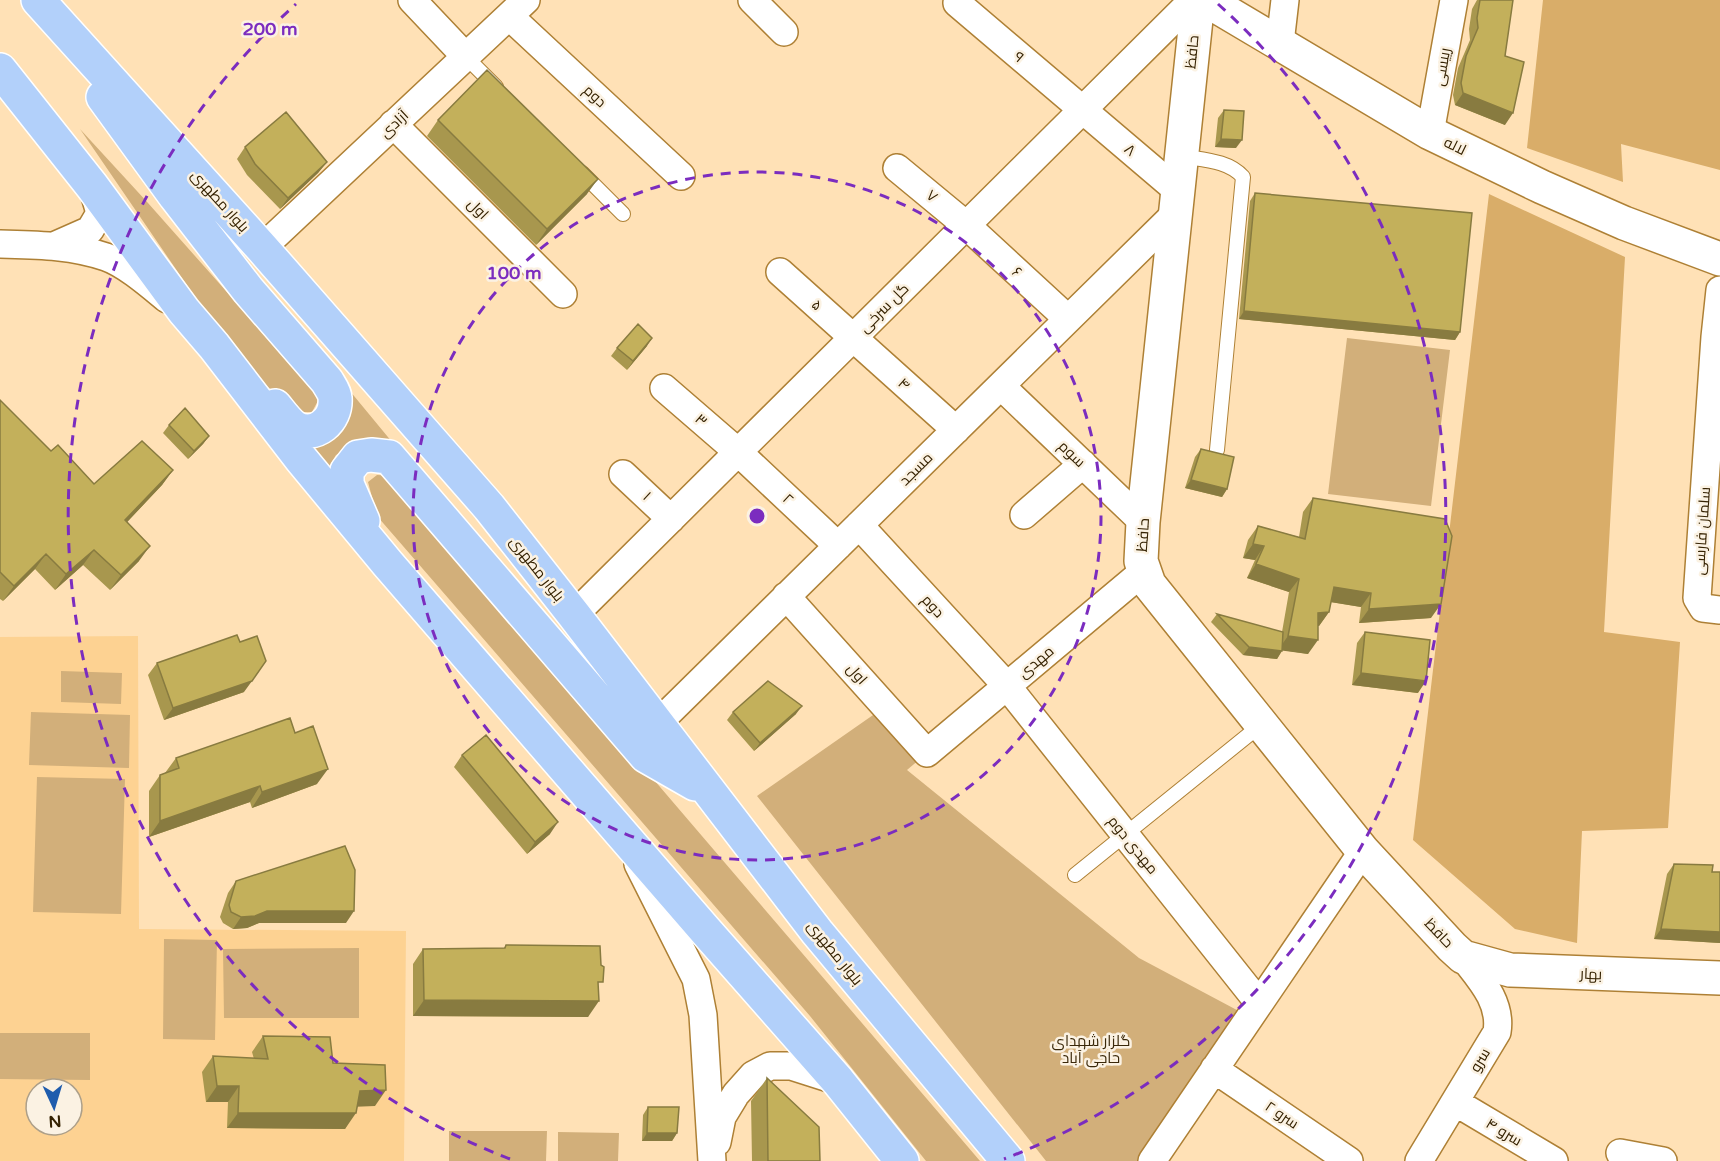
<svg xmlns="http://www.w3.org/2000/svg" width="1720" height="1161" font-family="'Varela Round',Cairo,sans-serif">
<rect width="100%" height="100%" fill="#ffe1b6"/>
<path fill="#fdd292" fill-rule="evenodd" d="M138 636 139 929 406 931 404 1161H0V637ZM36 1089H72V1125H36Z"/>
<path fill="#d2af7a" d="M80 129 148 203 320 397 312 412H294L257 377 210 319Z
M1347 338 1450 350 1431 506 1328 494Z
M340 379 397 448 353 446 336 455 326 472 310 451 328 438Z
M377 475 394 476 980 1161H926L810 1016 377 516 368 482Z
M61 671 122 673 121 704 61 702Z
M886 706 927 753 907 770 1139 958 1250 1017 1139 1161H1046L757 796Z
M31 712 130 715 129 768 29 765Z
M37 777 125 779 121 914 33 912Z
M164 939 217 940 215 1040 163 1039Z
M359 948V1018H224L223 949Z
M0 1033H90V1080L0 1079Z
M449 1131H547L546 1161H449Z
M558 1132 619 1133 618 1161H558Z"/>
<path fill="#d9ad69" d="M1543 0H1720V170L1621 144 1623 182 1527 148Z
M1489 194 1625 257 1604 632 1680 642 1668 828 1582 831 1577 943 1515 929 1413 840Z"/>
<g fill="none" stroke-linecap="round" stroke-linejoin="round">
<defs>
<path id="service" d="M466 57 496 87
M1181 156C1202 160 1228 160 1243 177L1217 450
M582 173 623 214
M1075 875 1262 724"/>
<path id="minor" d="M412 0 466 57
M752 0 784 32
M957 3 1177 190
M509 16 681 176
M1280 43 1285 0
M393 124 563 294
M1430 133 1454 0
M897 168 966 225 1068 319
M0 244C36 245 71 245 106 257 126 264 150 285 167 299
M56 245 90 230 100 213 92 186
M262 248 526 0
M780 272 956 430
M1720 290 1715 337 1697 598 1703 608 1720 610
M1001 386 1143 522
M664 388 738 452 838 546
M623 474 671 519
M1024 515 1083 464
M859 525 1007 686 1259 1003
M786 596 927 753 1144 571
M574 615 1193 0
M656 725 1175 214
M638 864 696 979 703 1015 712 1161
M1214 1069 1349 1161
M1455 1102 1554 1161
M717 1142 722 1117 736 1094 753 1075 770 1066H791L838 1081
M1620 1153 1663 1161
M1152 1161 1363 851
M1419 1161 1497 1032C1502 1002 1480 979 1463 957"/>
<path id="tertiary" d="M1198 0 1143 522 1141 561 1149 584 1363 851 1452 947 1463 957 1510 970 1720 978
M1206 0 1430 133 1542 187 1624 223 1720 259"/>
<path id="primary" d="M38 0 262 248 489 507 574 615 817 932 1008 1161
M0 70 92 186 184 311 214 346 301 459 388 564 705 930 838 1081 902 1161
M103 97 175 196 248 290 327 381C330 386 335 393 335 398 337 420 315 440 294 427 287 422 280 412 275 406
M363 521 347 484V471L358 457 371 455 389 457 646 756 695 784"/>
</defs>
<use href="#service" stroke="#ae8035" stroke-width="16"/>
<use href="#minor" stroke="#ae8035" stroke-width="30"/>
<use href="#tertiary" stroke="#ae8035" stroke-width="36"/>
<use href="#primary" stroke="#fff" stroke-width="36"/>
<use href="#service" stroke="#fff" stroke-width="14"/>
<use href="#minor" stroke="#fff" stroke-width="27"/>
<use href="#tertiary" stroke="#fff" stroke-width="33"/>
<use href="#primary" stroke="#b2d0fa" stroke-width="33"/>
</g>
<path fill="#a8974e" d="M1477 0H1513L1505 56V125L1455 105 1453 95 1458 68 1470 40 1469 29 1472 9Z
M1224 110 1236 148 1215 147 1218 118Z
M438 120 587 194 536 245 427 136Z
M245 147 327 162 318 173 280 209 247 175 237 159Z
M1255 193 1460 332 1455 340 1239 319 1250 201Z
M647 346 627 370 611 356 617 348Z
M0 400 51 451 94 484 173 470 162 485 127 522 139 561 110 590 83 565 55 590 35 569 3 601 0 599Z
M169 425 209 436 203 444 188 459 163 433Z
M1201 449 1227 489 1222 497 1185 488 1195 457Z
M1313 498 1431 618 1359 623 1361 607 1331 602 1329 612 1319 626H1318L1308 654 1282 650 1277 659 1243 655 1211 622 1217 614 1282 632 1289 592 1247 578 1255 560 1243 558 1248 540 1258 526 1299 537 1303 512Z
M1365 632 1418 693 1352 685 1357 643Z
M240 642 244 692 164 720 148 675 157 663Z
M733 712 796 714 754 751 727 720Z
M295 733 317 784 252 808 250 802 149 837V791L160 775 165 773 176 758Z
M462 755 550 834 527 854 454 767Z
M1674 864 1712 872H1720V943L1654 939 1667 874Z
M236 881 346 923H259L247 928 233 929 223 923 220 917 228 893Z
M506 945 599 988 588 1017 413 1016V964L423 949 504 948Z
M263 1036 333 1063 375 1106H358L345 1129 227 1128 228 1102H206L202 1072 213 1056 254 1059 252 1052Z
M767 1078 820 1161H752L751 1101Z
M648 1107 677 1133 672 1141H642L643 1115Z"/>
<path fill="#887b40" d="M1463 93 1513 113 1505 125 1455 105Z
M1221 139 1242 140 1236 148 1215 147Z
M327 162 318 173 280 209 288 198Z
M598 179 587 194 536 245 547 229Z
M1244 311 1460 332 1455 340 1239 319Z
M652 338 647 346 627 370 633 361Z
M209 436 203 444 188 459 194 451Z
M173 470 162 485 114 536 125 520Z
M1191 480 1227 489 1222 497 1185 488Z
M1253 544 1264 546 1255 560 1243 558Z
M150 546 139 561 110 590 121 575Z
M94 550 83 565 55 590 66 574Z
M46 554 35 569 3 601 14 586Z
M1256 564 1299 579 1289 592 1247 578Z
M1334 587 1371 593 1361 607 1324 601Z
M1441 604 1431 618 1359 623 1369 609Z
M1329 612 1319 626H1309L1318 613Z
M1288 636 1318 640 1308 654 1278 650Z
M1249 647 1282 651 1277 659 1243 655Z
M1361 673 1426 681 1418 693 1352 685Z
M252 681 244 692 164 720 173 708Z
M802 706 796 714 754 751 760 743Z
M328 769 317 784 252 808 262 792Z
M260 786 250 802 149 837 160 821Z
M558 822 550 834 527 854 535 842Z
M267 911H354L346 923H259L247 928 233 929 241 917Z
M1661 929 1720 932V943L1654 939Z
M424 1000 599 1001 588 1017 413 1016Z
M217 1086H239L228 1102H206Z
M386 1090 375 1106 350 1107 360 1091Z
M238 1113H356L345 1129 227 1128Z
M647 1133H677L672 1141H642Z"/>
<path fill="#c3b05b" stroke="#887b40" stroke-width="1.5" d="M1480 0H1513L1505 56 1524 62 1513 113 1463 93 1461 83 1466 56 1478 28 1477 18Z
M487 70 598 179 547 229 438 120Z
M1224 110 1244 111 1242 140 1221 139Z
M286 112 327 162 288 198 255 164 245 147Z
M1255 193 1472 213 1460 332 1244 311Z
M638 324 652 338 633 361 617 348Z
M0 400 51 451 58 445 94 484 142 441 173 470 125 520 150 546 121 575 94 550 66 574 46 554 14 586 0 572Z
M185 408 209 436 194 451 169 425Z
M1201 449 1234 457 1227 489 1191 480Z
M1313 498 1445 519 1452 536 1441 604 1369 609 1371 593 1334 587 1329 612 1318 613V640L1288 636 1299 579 1256 564 1264 546 1253 544 1258 526 1305 539Z
M1217 614 1283 632 1282 651 1249 647Z
M1365 632 1430 640 1426 681 1361 673Z
M237 635 240 642 257 636 266 661 252 681 173 708 157 663Z
M768 681 802 706 760 743 733 712Z
M290 718 295 733 313 726 328 769 262 792 260 786 160 821V775L179 768 176 758Z
M486 735 558 822 535 842 462 755Z
M345 846 355 870 354 911H267L255 916 241 917 231 912 229 905 236 881Z
M1674 864 1713 865 1712 872H1720V932L1661 929Z
M506 945 600 946 601 965 604 967 603 982H598L599 1001 424 1000 423 949 505 948Z
M263 1036 330 1037 333 1063 385 1065 386 1090 360 1091 356 1113H238L239 1086H217L213 1056 268 1059Z
M767 1078 819 1127 820 1161H768Z
M648 1107H679L677 1133H647Z"/>
<g fill="none" stroke="#7b2cbf" stroke-width="3" stroke-dasharray="10 8">
<circle cx="757" cy="516" r="344"/>
<path d="M510 1159A689 689 0 0 1 296 4M1218 4A689 689 0 0 1 1004 1159"/>
</g>
<g text-anchor="middle" dominant-baseline="central" stroke-width="5" stroke-linejoin="round" paint-order="stroke">
<g font-size="15" fill="#352202" stroke="#fbf2e3">
<text transform="translate(1192 52) rotate(-84)">حافظ</text>
<text transform="translate(1019 57) rotate(40)">۹</text>
<text transform="translate(1442 67) rotate(-80)">رییسی</text>
<text transform="translate(595 96) rotate(43)">دوم</text>
<text transform="translate(394 124) rotate(-43)">آزادی</text>
<text transform="translate(1455 146) rotate(26)">لاله</text>
<text transform="translate(1130 150) rotate(40)">۸</text>
<text transform="translate(932 196) rotate(40)">۷</text>
<text transform="translate(220 201) rotate(48)">بلوار مطهری</text>
<text transform="translate(478 209) rotate(45)">اول</text>
<text transform="translate(1017 272) rotate(43)">۶</text>
<text transform="translate(817 305) rotate(42)">۵</text>
<text transform="translate(884 308) rotate(-45)">گل سرخی</text>
<text transform="translate(904 384) rotate(42)">۴</text>
<text transform="translate(701 420) rotate(41)">۳</text>
<text transform="translate(1072 454) rotate(44)">سوم</text>
<text transform="translate(916 469) rotate(-45)">مسجد</text>
<text transform="translate(647 496) rotate(43)">۱</text>
<text transform="translate(788 499) rotate(43)">۲</text>
<text transform="translate(1702 531) rotate(-86)">سلمان فارسی</text>
<text transform="translate(1143 535) rotate(-86)">حافظ</text>
<text transform="translate(537 569) rotate(52)">بلوار مطهری</text>
<text transform="translate(933 606) rotate(48)">دوم</text>
<text transform="translate(1036 662) rotate(-40)">مهدی</text>
<text transform="translate(857 674) rotate(48)">اول</text>
<text transform="translate(1133 845) rotate(51)">مهدی دوم</text>
<text transform="translate(1439 933) rotate(46)">حافظ</text>
<text transform="translate(835 953) rotate(51)">بلوار مطهری</text>
<text transform="translate(1591 974) rotate(2)">بهار</text>
<text transform="translate(1480 1060) rotate(-59)">سرو</text>
<text transform="translate(1282 1115) rotate(34)">سرو ۲</text>
<text transform="translate(1504 1132) rotate(31)">سرو ۴</text>
</g>
<g font-size="15" fill="#3a2809" stroke="#fbf2e3">
<text x="1091" y="1041">گلزار شهدای<tspan x="1091" dy="17">حاجی آباد</tspan></text>
</g>
</g>
<circle cx="757" cy="516" r="9" fill="#7b2cbf" stroke="#fbf2e3" stroke-width="3"/>
<g font-size="18" text-anchor="middle" font-weight="bold" fill="#7b2cbf" stroke="#fbf2e3" stroke-width="5" stroke-linejoin="round" paint-order="stroke">
<text x="270" y="35">200 m</text>
<text x="514" y="279">100 m</text>
</g>
<g transform="translate(54 1107) rotate(176)"><circle r="28" fill="#fbf2e3" stroke="#ac9f89" stroke-width="1.5"/>
<path d="M0-4.5L10 22L0 15L-10 22Z" fill="#1f5cad"/>
<text y="-9" font-size="16" font-weight="bold" text-anchor="middle" fill="#352202">N</text>
</g>
</svg>
